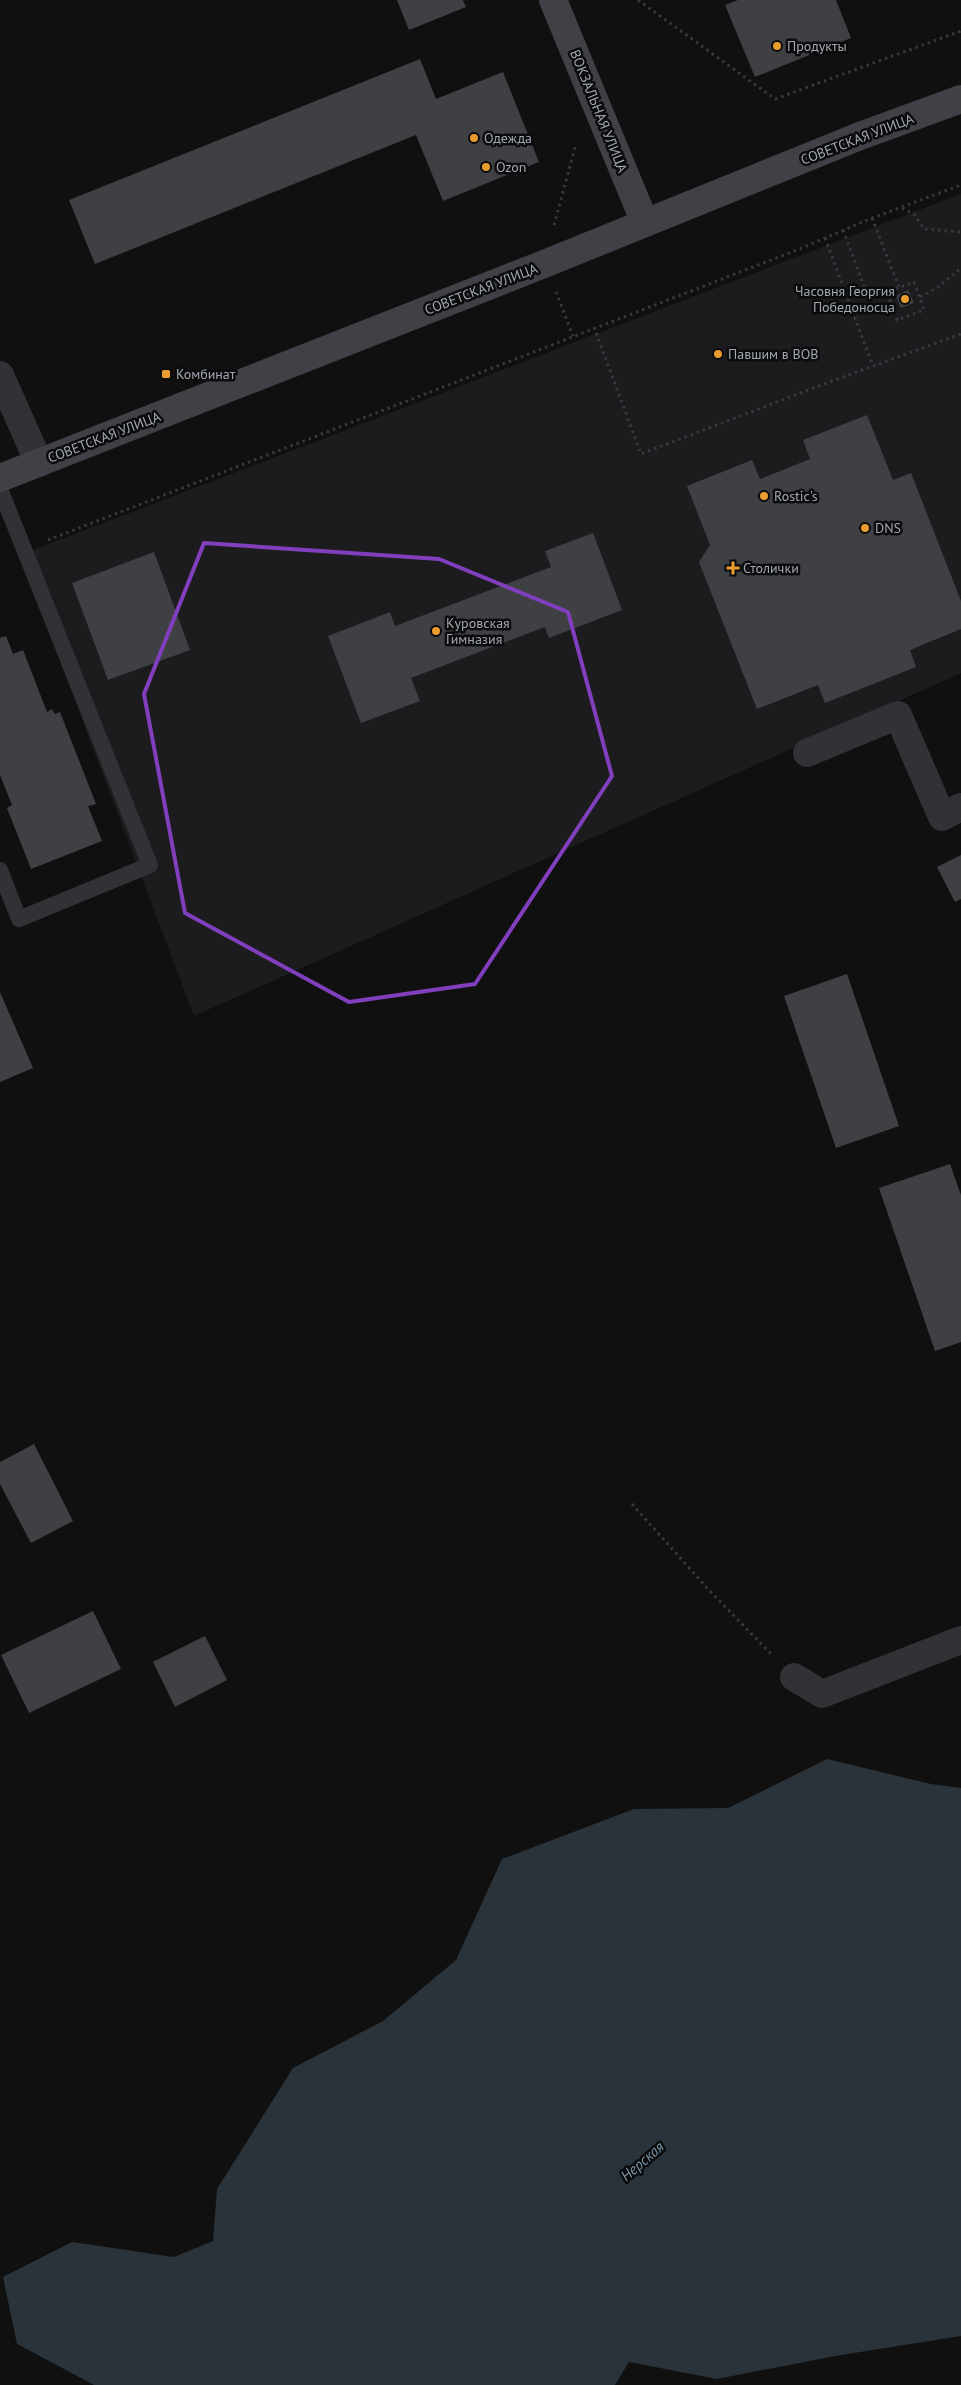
<svg xmlns="http://www.w3.org/2000/svg" width="961" height="2385" font-family="'PT Sans',sans-serif">
<rect width="100%" height="100%" fill="#101011"/>
<path fill="#1c1c1e" d="M961 194V673L194 1016 20 555Z"/>
<path fill="#2a3339" d="M827 1759 931 1784 961 1788V2336L835 2356 717 2379 629 2362 615 2385H94L17 2344 3 2277 72 2242 174 2257 213 2241 217 2189 293 2068 383 2021 456 1960 502 1859 634 1809 728 1808Z"/>
<path fill="#3f4044" d="M397 0H463L466 7 409 30Z
M738 0H836L851 38 755 77 725 5Z
M420 59 436 99 503 72 539 162 443 201 416 135 95 264 69 200Z
M908 290 914 303 901 308 896 296Z
M867 415 893 480 911 473 961 601V629L910 650 916 667 825 703 818 685 757 709 699 562 710 545 687 486 752 460 760 479 810 459 803 440Z
M593 533 622 610 549 638 545 627 411 678 420 701 361 723 328 636 390 612 395 626 551 567 545 551Z
M154 552 190 650 108 680 72 583Z
M6 636 13 654 23 650 47 712 52 709 55 714 60 712 96 804 88 806 102 841 31 869 7 808 12 805 0 775V638Z
M961 855V899L955 902 937 867Z
M847 974 899 1126 836 1148 784 996Z
M0 992 33 1068 0 1082Z
M950 1164 961 1195V1342L935 1351 879 1188Z
M34 1444 73 1521 31 1543 0 1484V1462Z
M93 1611 121 1669 29 1713 1 1655Z
M205 1636 227 1680 175 1707 153 1662Z"/>
<g fill="none" stroke-linecap="round" stroke-linejoin="round">
<path stroke="#37393d" stroke-width="3" stroke-dasharray="2.5 4" stroke-linecap="butt" d="M638 0 775 99 961 31
M902 208 914 214 924 229 961 232
M872 218 899 287
M554 225 576 144
M843 230 870 302
M825 238 873 366
M914 282 924 310 897 320 887 292Z
M556 292 573 336
M920 297 937 288 961 268
M594 327 641 454 824 384 961 334
M48 540 797 250 872 218 961 185
M632 1504 707 1588 773 1656"/>
<path stroke="#313236" stroke-width="16" d="M0 489 150 865 19 919 0 870"/>
<path stroke="#313236" stroke-width="28" d="M0 375 39 463
M807 753 898 715 942 817 961 807
M794 1677 822 1694 961 1640"/>
<path stroke="#3f4146" stroke-width="28" d="M553 0 645 223
M0 478 544 264 860 136 961 99"/>
</g>
<path fill="none" stroke="#813fbd" stroke-width="4" stroke-linejoin="round" d="M204 543 439 559 568 612 612 776 475 984 349 1002 185 913 144 694Z"/>
<g fill="#eb9c2e" stroke="#0b0b0c" stroke-width="2">
<circle cx="777" cy="46" r="5"/>
<circle cx="474" cy="138" r="5"/>
<circle cx="486" cy="167" r="5"/>
<circle cx="905" cy="299" r="5"/>
<circle cx="718" cy="354" r="5"/>
<rect x="161" y="369" width="10" height="10" rx="2.5"/>
<circle cx="764" cy="496" r="5"/>
<circle cx="865" cy="528" r="5"/>
<path d="M730.5 560.5h5v5h5v5h-5v5h-5v-5h-5v-5h5z"/>
<circle cx="436" cy="631" r="5"/>
</g>
<g text-anchor="middle" dominant-baseline="central" stroke-width="5" stroke-linejoin="round" paint-order="stroke">
<g font-size="14" fill="#a1a8b2" stroke="#0b0b0c" text-anchor="start">
<text x="787" y="46">Продукты</text>
<text x="484" y="138">Одежда</text>
<text x="496" y="167">Ozon</text>
<text x="895" y="291" text-anchor="end">Часовня Георгия<tspan x="895" dy="16">Победоносца</tspan></text>
<text x="728" y="354">Павшим в ВОВ</text>
<text x="176" y="374">Комбинат</text>
<text x="774" y="496">Rostic's</text>
<text x="875" y="528">DNS</text>
<text x="743" y="568">Столички</text>
<text x="446" y="623">Куровская<tspan x="446" dy="16">Гимназия</tspan></text>
</g>
<g font-size="14" fill="#a1a8b2" stroke="#0b0b0c">
<text transform="translate(599 111) rotate(68)">ВОКЗАЛЬНАЯ УЛИЦА</text>
<text transform="translate(857 139) rotate(-21)">СОВЕТСКАЯ УЛИЦА</text>
<text transform="translate(481 289) rotate(-21)">СОВЕТСКАЯ УЛИЦА</text>
<text transform="translate(104 437) rotate(-21)">СОВЕТСКАЯ УЛИЦА</text>
</g>
<g font-size="15" font-style="italic" fill="#7898ac" stroke="#0b0b0c">
<text transform="translate(642 2161) rotate(-41)">Нерская</text>
</g>
</g>
</svg>
